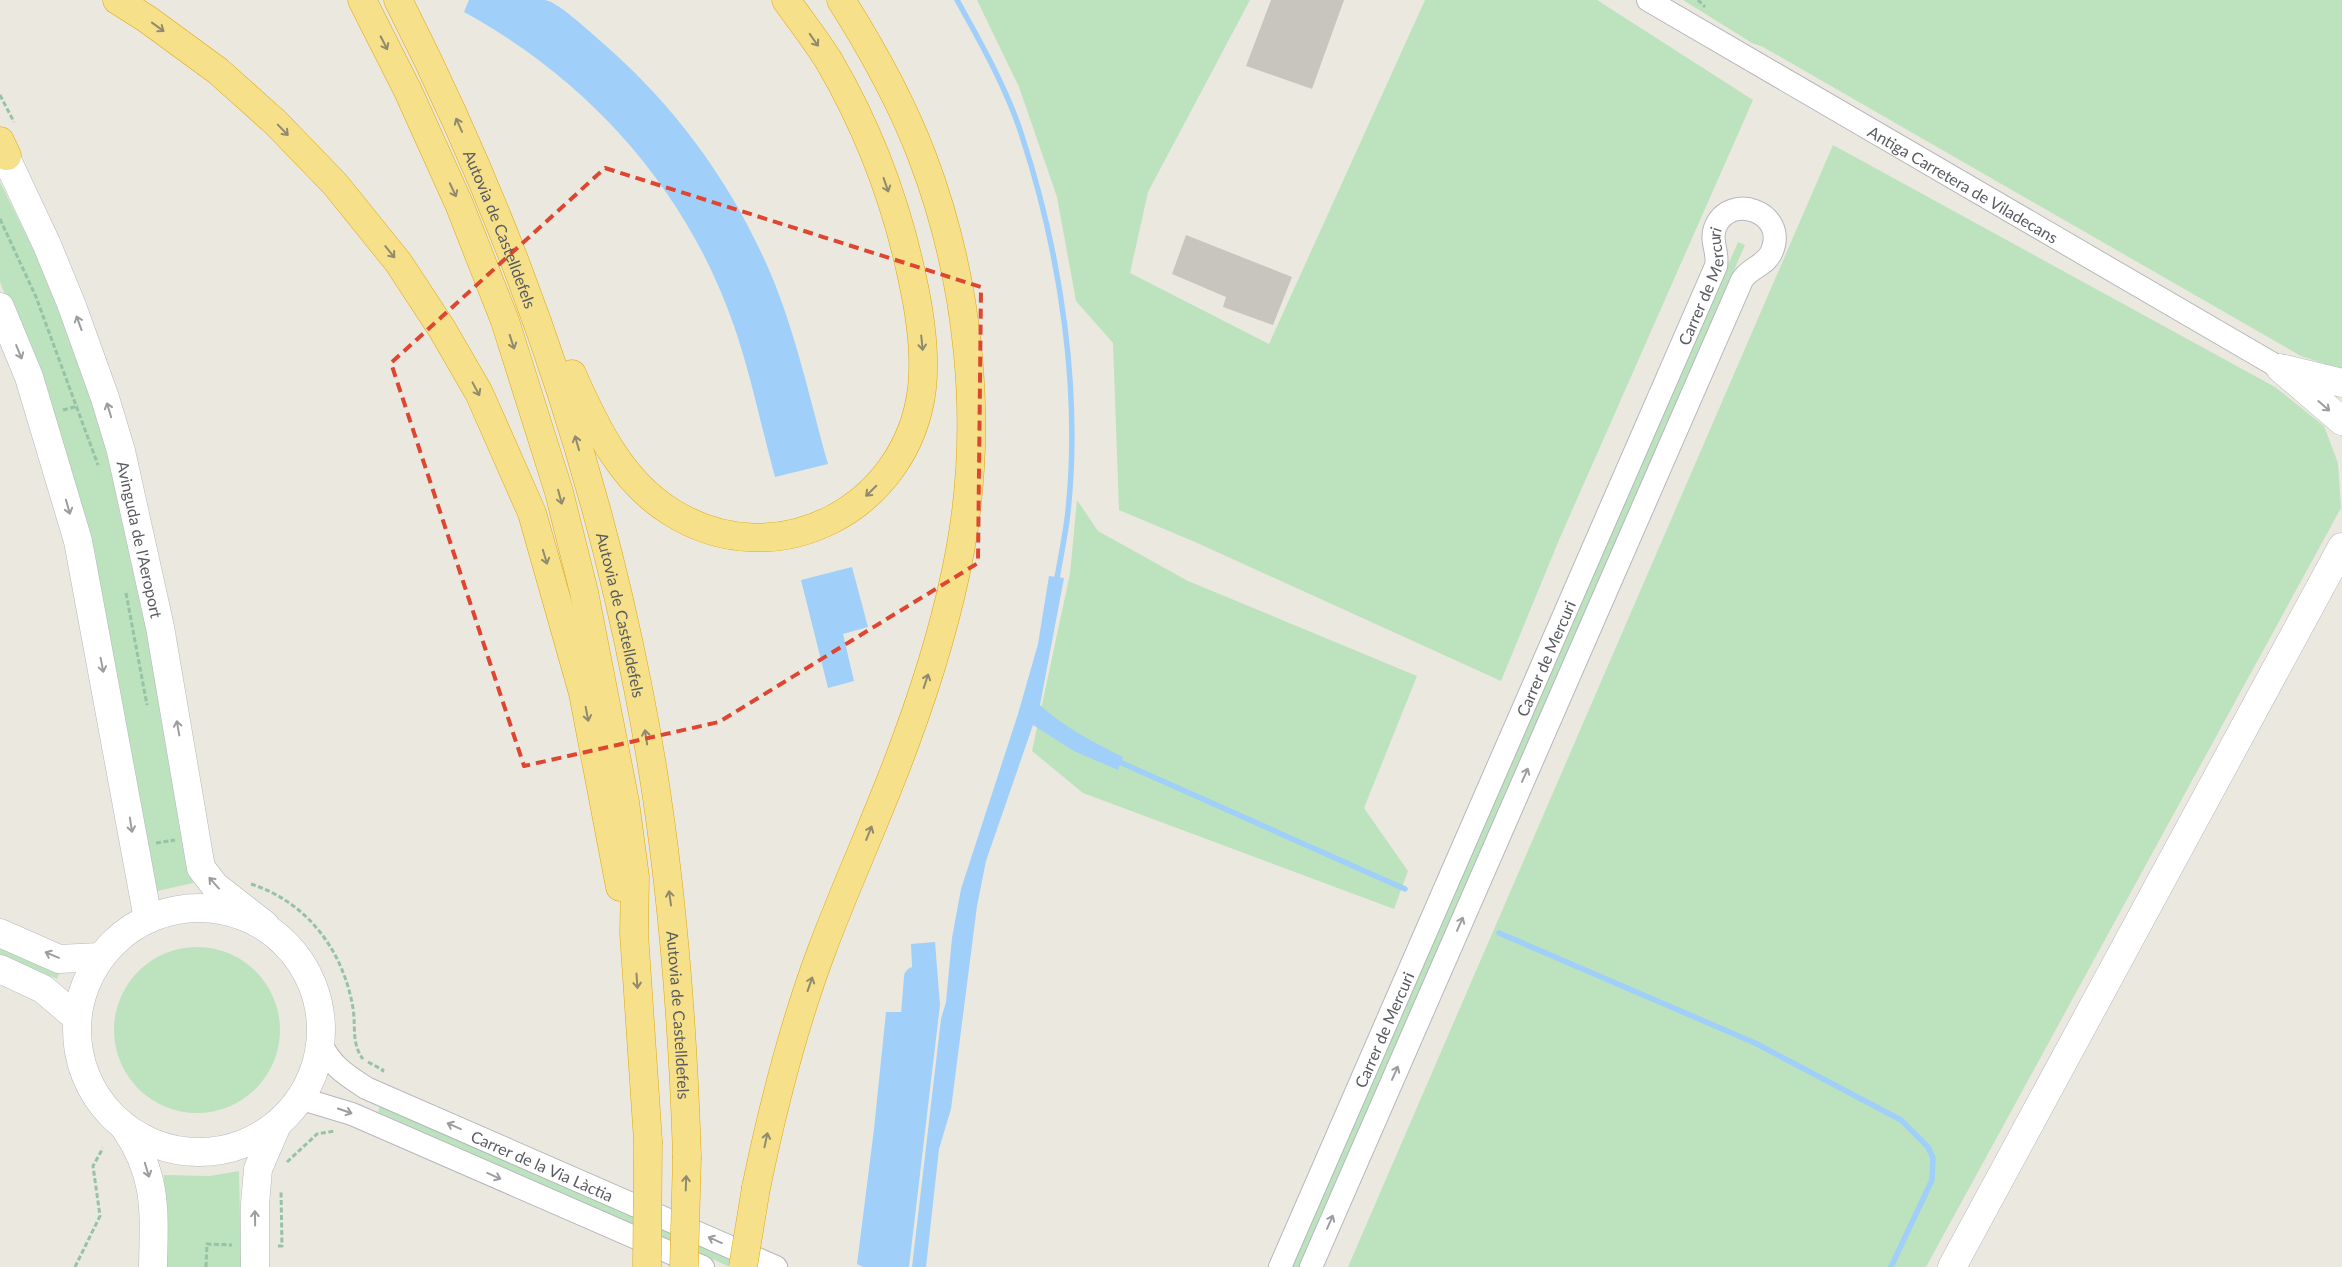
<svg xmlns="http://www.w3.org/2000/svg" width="2342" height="1267" font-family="Lato,sans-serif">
<rect width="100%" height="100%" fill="#ebe9df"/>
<path fill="#bce2be" d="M977 0H1250L1148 192 1130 273 1269 344 1425 0H1597L1753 100 1559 540 1501 681 1195 542 1119 510 1113 343 1076 301 1057 197 1019 87Z
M1683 0H2342V370L2301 356 1763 47 1752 43Z
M1833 145 2275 387 2324 426 2338 463 2341 508 1926 1267H1348Z
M0 182 41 265 89 390 135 550 170 740 193 883 153 892 93 559 70 468 49 403 0 282Z
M1738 242 1745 245 1299 1267H1291Z
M1077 500 1098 531 1188 581 1417 676 1364 808 1408 871 1394 909 1083 793 1032 751 1070 574Z
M0 945 60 971 57 979 0 954Z
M114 1030a83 83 0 1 1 166 0a83 83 0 1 1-166 0Z
M380 1106 750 1267H730L378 1112Z
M239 1171 241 1267H161L164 1175 209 1176Z"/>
<path fill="#a0cffa" d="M469 0C491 0 524 0 545 0 559 2 593 35 605 45 677 108 732 184 770 272 796 333 810 400 828 464L775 477C761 426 751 375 734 326 687 190 590 81 464 12Z
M852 567 868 627 843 634 854 681 828 688 801 580Z
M1049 576 1064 578 1040 705C1065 728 1093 742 1123 757L1118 770 1074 751 1033 725 986 861 977 906 951 1109 939 1149 926 1267H912L941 1019 946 1002 952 938 961 889 1018 714 1038 644Z
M935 942 940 1005 909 1267H863L857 1264 874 1129 886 1012H914L911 944Z"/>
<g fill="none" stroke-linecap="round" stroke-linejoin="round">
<path stroke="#a0cffa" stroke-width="5.5" d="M957 0C981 43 1007 89 1022 136 1061 255 1082 395 1067 520 1064 541 1060 562 1056 583
M1115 760 1405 889
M1499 933 1755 1043 1901 1120 1928 1147 1933 1158 1932 1180 1891 1267"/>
<path stroke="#a0cffa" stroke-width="20" d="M909 1039 914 977"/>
</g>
<path fill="#c8c5bf" d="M1271 0H1344L1312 89 1246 66Z
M1186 235 1292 277 1273 325 1223 307 1226 297 1172 274Z"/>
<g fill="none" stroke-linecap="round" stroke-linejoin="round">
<defs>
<g id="minor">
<path id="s1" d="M1648 0 2280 368"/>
<path id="s2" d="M322 1045C331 1066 348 1076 366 1088L776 1267"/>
<path d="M298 1103 309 1101 352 1114 703 1267"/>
<path id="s3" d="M1280 1267 1716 266C1719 253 1710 241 1715 228 1729 191 1788 212 1772 251 1766 266 1750 267 1742 280L1311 1267"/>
</g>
<g id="tertiary">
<path id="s4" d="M0 145 47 245 72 306 105 398 121 451 160 627 201 868 215 886 265 925"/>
<path d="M0 307 29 377 78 541 148 919"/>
<circle cx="199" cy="1030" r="122"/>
<path d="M0 933 59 959 100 957"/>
<path d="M0 969 43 989 77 1018"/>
<path d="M125 1128C158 1177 154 1211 153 1267"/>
<path d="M255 1267V1204L258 1169 277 1125"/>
</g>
<path id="secondary" d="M2280 368 2342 421
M2285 369 2342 383
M1952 1267 2342 547"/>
<g id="motorway">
<path d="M117 0 147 19 218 71 276 123 335 184 398 262 442 329 479 393 532 513 583 693 620 887"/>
<path d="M362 0 408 91 459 204 505 321 559 492 584 592 625 802 635 877 634 933 648 1141"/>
<path id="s5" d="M398 0C509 218 591 447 638 688 669 842 682 999 687 1156"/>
<path d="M0 141 7 156"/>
<path d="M572 374C595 426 621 481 671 512 776 578 908 509 922 388 926 351 920 313 912 277 896 201 868 128 829 61 816 40 800 20 786 0"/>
<path d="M756 1188C773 1106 793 1026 823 947 849 878 880 812 905 743 928 681 948 616 960 551 984 421 969 279 922 156 901 101 872 49 841 0"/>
</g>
</defs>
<use href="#minor" stroke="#b5b7bc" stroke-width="24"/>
<use href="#tertiary" stroke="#b5b7bc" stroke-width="29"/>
<use href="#secondary" stroke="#b5b8be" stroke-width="29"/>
<use href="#motorway" stroke="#dea60c" stroke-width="29"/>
<path stroke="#96c2a5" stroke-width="3" stroke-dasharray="5 2.5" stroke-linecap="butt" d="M1698 0 1705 7
M0 95 14 122
M0 219 36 297 98 465
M63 410 78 406
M126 593 147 705
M156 843 175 840
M251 884C307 902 343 950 353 1008 356 1026 351 1043 363 1059
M368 1062 383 1070 382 1072
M287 1162 317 1134 335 1131
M278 1246H282L281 1191
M75 1267 100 1216 93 1166 103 1148
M206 1267 207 1244 232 1245"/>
<use href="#minor" stroke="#fff" stroke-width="22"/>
<use href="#tertiary" stroke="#fff" stroke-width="28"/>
<use href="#secondary" stroke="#fff" stroke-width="28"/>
<use href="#motorway" stroke="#f7e08a" stroke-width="28"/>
<defs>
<path id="motorway-bridge" d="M647 1267 648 1141
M684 1267 687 1156
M743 1267 756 1188"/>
</defs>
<use href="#motorway-bridge" stroke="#dea60c" stroke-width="29" stroke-linecap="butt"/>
<use href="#motorway-bridge" stroke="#f7e08a" stroke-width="28"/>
</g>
<defs><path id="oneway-shaft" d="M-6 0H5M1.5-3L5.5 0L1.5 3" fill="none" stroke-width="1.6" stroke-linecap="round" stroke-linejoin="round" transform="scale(1.25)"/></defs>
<g stroke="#908a6f">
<use href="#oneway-shaft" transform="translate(158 27) rotate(36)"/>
<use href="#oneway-shaft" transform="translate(814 40) rotate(55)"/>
<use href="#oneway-shaft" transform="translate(384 43) rotate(63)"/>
<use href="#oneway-shaft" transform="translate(459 125) rotate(-114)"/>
<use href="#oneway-shaft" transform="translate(283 130) rotate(46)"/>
<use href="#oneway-shaft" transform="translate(886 185) rotate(71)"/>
<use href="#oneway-shaft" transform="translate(453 190) rotate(65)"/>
<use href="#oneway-shaft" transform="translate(390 252) rotate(51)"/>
<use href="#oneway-shaft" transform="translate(512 342) rotate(72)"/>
<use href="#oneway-shaft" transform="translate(922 343) rotate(84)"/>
<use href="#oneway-shaft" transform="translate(476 389) rotate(62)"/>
<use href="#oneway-shaft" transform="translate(577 443) rotate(-106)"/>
<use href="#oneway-shaft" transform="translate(871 491) rotate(135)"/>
<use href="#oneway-shaft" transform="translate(560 497) rotate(75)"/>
<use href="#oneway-shaft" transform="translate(545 557) rotate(73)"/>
<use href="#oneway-shaft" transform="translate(926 681) rotate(-72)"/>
<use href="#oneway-shaft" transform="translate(587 714) rotate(79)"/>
<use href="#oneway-shaft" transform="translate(646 737) rotate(-99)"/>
<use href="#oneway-shaft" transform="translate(869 833) rotate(-68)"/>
<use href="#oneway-shaft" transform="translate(670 898) rotate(-98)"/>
<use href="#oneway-shaft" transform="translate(637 981) rotate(86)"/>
<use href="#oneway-shaft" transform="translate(810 984) rotate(-71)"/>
<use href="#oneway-shaft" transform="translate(766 1140) rotate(-78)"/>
<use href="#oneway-shaft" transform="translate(686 1183) rotate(-88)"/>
</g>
<g stroke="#9b9da0">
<use href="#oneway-shaft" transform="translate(79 323) rotate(-110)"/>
<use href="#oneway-shaft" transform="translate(19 352) rotate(68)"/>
<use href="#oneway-shaft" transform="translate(2324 406) rotate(41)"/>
<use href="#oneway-shaft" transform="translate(109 410) rotate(-107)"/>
<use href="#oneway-shaft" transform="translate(68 507) rotate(74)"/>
<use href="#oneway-shaft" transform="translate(102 665) rotate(79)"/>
<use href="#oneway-shaft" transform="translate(178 728) rotate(-100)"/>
<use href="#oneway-shaft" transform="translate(1525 775) rotate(-66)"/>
<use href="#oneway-shaft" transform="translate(131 825) rotate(81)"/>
<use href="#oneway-shaft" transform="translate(214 883) rotate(-132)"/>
<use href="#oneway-shaft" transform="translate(1460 924) rotate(-66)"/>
<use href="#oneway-shaft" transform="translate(52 955) rotate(-157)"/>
<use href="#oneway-shaft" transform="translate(1395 1073) rotate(-66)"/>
<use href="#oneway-shaft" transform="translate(345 1111) rotate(19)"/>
<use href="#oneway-shaft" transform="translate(454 1126) rotate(-156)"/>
<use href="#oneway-shaft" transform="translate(147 1170) rotate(73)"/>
<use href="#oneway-shaft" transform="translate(494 1176) rotate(24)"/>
<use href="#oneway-shaft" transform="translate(255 1218) rotate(-91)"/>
<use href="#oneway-shaft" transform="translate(1330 1222) rotate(-66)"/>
<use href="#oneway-shaft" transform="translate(715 1240) rotate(-156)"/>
</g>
<path fill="none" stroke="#df4631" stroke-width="4" stroke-dasharray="10 6" stroke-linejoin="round" d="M605 168 981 287 978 563 719 722 524 766 391 363Z"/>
<g text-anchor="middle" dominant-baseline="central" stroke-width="4" stroke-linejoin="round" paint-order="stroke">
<g font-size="16" fill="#585b60" stroke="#fff">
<text stroke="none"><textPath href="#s1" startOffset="365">Antiga Carretera de Viladecans</textPath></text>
<text stroke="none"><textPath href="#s5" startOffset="251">Autovia de Castelldefels</textPath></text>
<text stroke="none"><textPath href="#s3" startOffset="1069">Carrer de Mercuri</textPath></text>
<text stroke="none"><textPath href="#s4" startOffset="420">Avinguda de l'Aeroport</textPath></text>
<text stroke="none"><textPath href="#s5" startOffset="656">Autovia de Castelldefels</textPath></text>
<text stroke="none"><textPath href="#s3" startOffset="664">Carrer de Mercuri</textPath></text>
<text stroke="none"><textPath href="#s5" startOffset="1061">Autovia de Castelldefels</textPath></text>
<text stroke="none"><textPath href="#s3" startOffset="259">Carrer de Mercuri</textPath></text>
<text stroke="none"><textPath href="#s2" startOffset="255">Carrer de la Via Làctia</textPath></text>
</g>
</g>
</svg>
